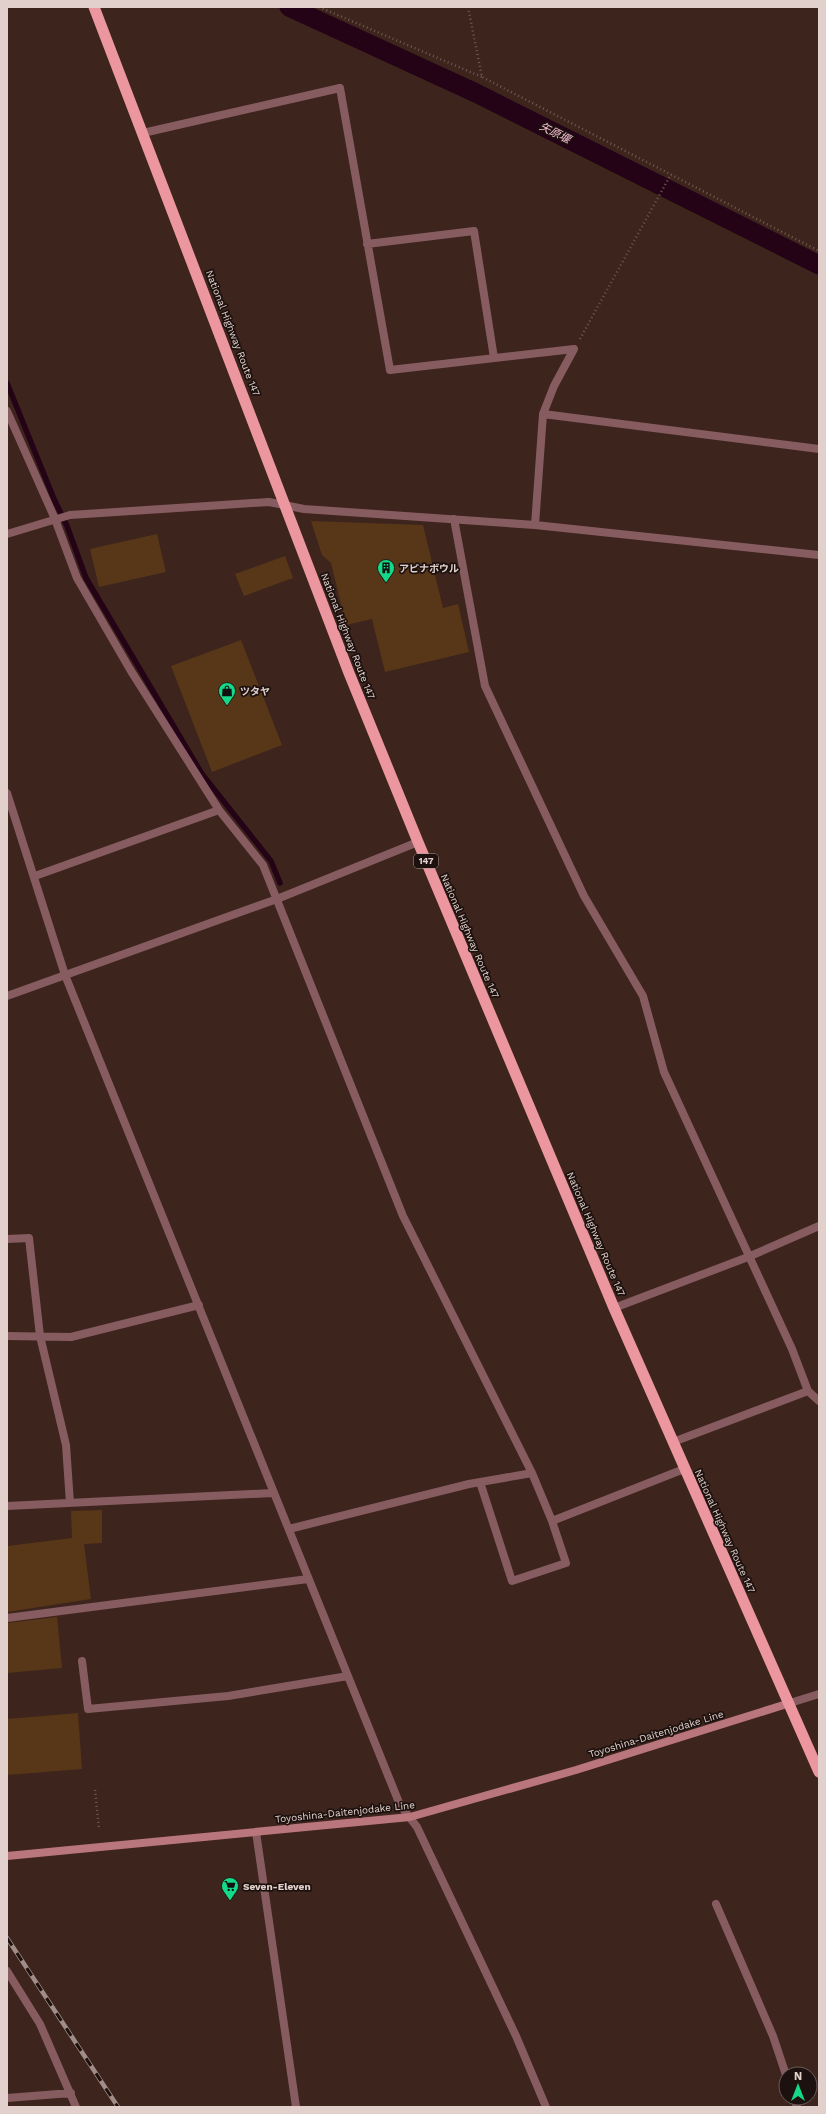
<svg xmlns="http://www.w3.org/2000/svg" width="826" height="2114" font-family="'Work Sans','Noto Sans JP',sans-serif">
<rect width="100%" height="100%" fill="#3d241d"/>
<g fill="none" stroke-linecap="round" stroke-linejoin="round">
<path stroke="#250316" stroke-width="5.5" d="M7 383 54 499 67 526 86 578 202 774 271 861 280 883"/>
<path stroke="#250316" stroke-width="19" d="M289 7 476 93 819 265"/>
</g>
<path fill="#583718" d="M311 521 423 525 443 608 458 604 469 652 385 672 372 619 346 625 331 563 322 555Z
M157 534 166 572 99 587 90 549Z
M285 556 293 578 244 596 235 574Z
M241 640 282 745 212 772 171 666Z
M102 1510V1543L84 1544 91 1599 7 1612V1546L72 1538 71 1511Z
M57 1617 62 1668 7 1673V1623Z
M78 1713 82 1769 7 1775V1719Z"/>
<g fill="none" stroke-linecap="round" stroke-linejoin="round">
<path stroke="#725b55" stroke-width="2.5" stroke-dasharray="1 3" stroke-linecap="butt" d="M319 7 482 77
M468 7 482 77 819 251
M580 339 671 174
M95 1790 99 1829"/>
<path stroke="#875c60" stroke-width="8" d="M673 1442 808 1391"/>
<path stroke="#875c60" stroke-width="8" d="M143 133 340 88 390 370 574 349 554 386 543 414 535 525
M367 244 474 231 494 358
M7 411 55 519 77 578 131 671 219 810 263 865 403 1216 532 1473 552 1521 566 1563 512 1581 480 1482
M543 414 819 449
M454 519 485 686 584 896 643 996 664 1072 792 1349 808 1391 819 1401
M7 534 70 515 269 502 304 509 535 525 819 555
M7 793 65 975 400 1805 417 1827 516 2036 546 2107
M35 876 219 810
M7 996 277 899 418 842
M7 1239 29 1238 40 1336 66 1445 70 1503
M614 1308 748 1257 819 1226
M7 1336 71 1337 199 1305
M7 1506 273 1493
M552 1521 684 1469
M289 1529 469 1484 532 1473
M7 1618 308 1579
M82 1661 88 1709 228 1696 348 1676
M256 1832 296 2107
M716 1904 773 2036 786 2075
M7 1971 40 2024 76 2107
M7 2098 71 2093
M794 2098 797 2107"/>
<path stroke="#875c60" stroke-width="8" d="M790 1703 819 1694"/>
<path stroke="#ba767d" stroke-width="8" d="M7 1856 410 1817 576 1770 790 1703"/>
<path stroke="#ec97a0" stroke-width="11" d="M94 7 349 673 418 842 614 1308 819 1772"/>
<defs>
<path id="rail" d="M7 1938 118 2107"/>
</defs>
<use href="#rail" stroke="#a18d87" stroke-width="4.5"/>
<use href="#rail" stroke="#1c110e" stroke-width="3" stroke-dasharray="9" stroke-linecap="butt"/>
</g>
<defs>
<symbol id="building-pin" viewBox="-11 -11 22 30"><path d="M0 17L-7.5 6A9.5 9.5 0 1 1 7.5 6Z" fill="#14d989" stroke="#1c110e"/><path d="M-4-6H4V6H1V3H-1V6H-4ZM-2.5-4.3h1.7v1.8h-1.7ZM.8-4.3h1.7v1.8H.8ZM-2.5-1h1.7V.8h-1.7ZM.8-1h1.7V.8H.8Z" fill="#111"/></symbol>
<symbol id="shop-pin" viewBox="-11 -11 22 30"><path d="M0 17L-7.5 6A9.5 9.5 0 1 1 7.5 6Z" fill="#14d989" stroke="#1c110e"/><path d="M-5-2.5h2.3a2.7 3.5 0 0 1 5.4 0H5L5.5 6h-11ZM-1.5-2.5h3a1.5 2.3 0 0 0-3 0Z" fill="#111"/></symbol>
<symbol id="supermarket-pin" viewBox="-11 -11 22 30"><path d="M0 17L-7.5 6A9.5 9.5 0 1 1 7.5 6Z" fill="#14d989" stroke="#1c110e"/><path d="M-6-5.5h2.5l.6 2H6L4.5 2H-2.5L-4.4-4H-6ZM-1.5 3.2a1.3 1.3 0 1 0 .1 0ZM3 3.2a1.3 1.3 0 1 0 .1 0Z" fill="#111"/></symbol>
</defs>
<g fill-rule="evenodd">
<use href="#building-pin" x="376" y="558" width="20" height="27"/>
<use href="#shop-pin" x="217" y="681" width="20" height="27"/>
<use href="#supermarket-pin" x="220" y="1876" width="20" height="27"/>
</g>
<g text-anchor="middle" dominant-baseline="central" stroke-width="3.5" stroke-linejoin="round" paint-order="stroke">
<rect fill="#1c110e" stroke="#a69792" stroke-width="1" x="414" y="854" width="24" height="14" rx="3"/>
<g font-size="9" font-weight="bold" fill="#e1d0cb">
<text x="426" y="861">147</text>
</g>
<g font-size="10" fill="#e1d0cb" stroke="#1c110e">
<text transform="translate(233 333) rotate(69)">National Highway Route 147</text>
<text transform="translate(348 636) rotate(69)">National Highway Route 147</text>
<text transform="translate(470 936) rotate(67)">National Highway Route 147</text>
<text transform="translate(596 1234) rotate(67)">National Highway Route 147</text>
<text transform="translate(725 1531) rotate(66)">National Highway Route 147</text>
<text transform="translate(656 1734) rotate(-17)">Toyoshina-Daitenjodake Line</text>
<text transform="translate(345 1812) rotate(-6)">Toyoshina-Daitenjodake Line</text>
</g>
<g font-size="10" font-weight="bold" fill="#e1d0cb" stroke="#1c110e" text-anchor="start">
<text x="399" y="568">アピナボウル</text>
<text x="240" y="691">ツタヤ</text>
<text x="243" y="1886">Seven-Eleven</text>
</g>
<g font-size="11" font-style="italic" fill="#fcc1dc" stroke="#1c110e">
<text transform="translate(555 133) rotate(27)">矢原堰</text>
</g>
</g>
<rect width="826" height="2114" fill="none" stroke="#e1d0cb" stroke-width="16"/>
<g transform="translate(798 2086)"><circle r="19" fill="#1c110e" stroke="#6b5d5a"/>
<path d="M0-3L7 15L0 10L-7 15Z" fill="#14d989"/>
<text y="-6" font-size="11" font-weight="bold" text-anchor="middle" fill="#e1d0cb">N</text>
</g>
</svg>
